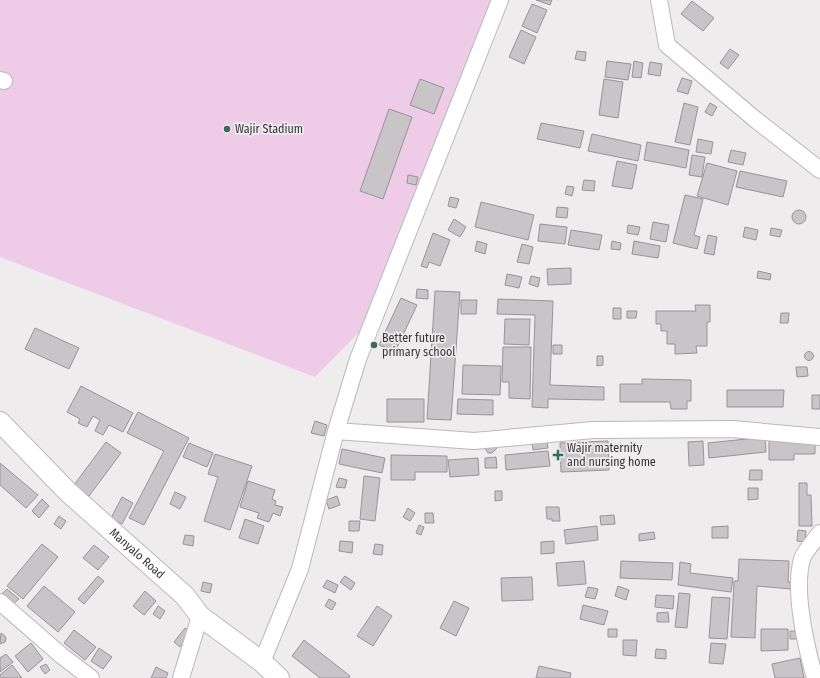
<svg xmlns="http://www.w3.org/2000/svg" width="820" height="678" font-family="'Fira Sans Condensed',sans-serif">
<rect width="100%" height="100%" fill="#efecee"/>
<path fill="#eecbe7" d="M0 0H501L376 315 315 377 0 257Z"/>
<path fill="#c8c4c7" stroke="#979396" d="M536 0H552L550 5Z
M692 1 714 18 703 31 681 14Z
M532 4 547 10 537 33 522 26Z
M521 30 536 37 524 64 509 57Z
M730 49 739 55 728 69 720 63Z
M577 51 586 52 585 61 575 59Z
M607 61 631 64 628 80 605 77Z
M634 61 643 63 641 78 632 77Z
M650 62 662 64 660 76 648 74Z
M682 78 692 81 688 94 677 91Z
M420 79 444 88 434 114 410 105Z
M604 79 623 82 618 118 599 115Z
M684 103 698 107 690 145 675 142Z
M710 103 717 107 712 116 705 112Z
M389 109 412 117 383 199 360 191Z
M541 123 584 131 580 148 537 139Z
M592 134 641 145 638 161 588 151Z
M698 139 713 142 711 154 696 152Z
M647 142 689 150 686 168 644 160Z
M731 150 746 153 743 165 728 162Z
M692 155 705 157 702 177 689 175Z
M617 161 637 165 632 189 612 186Z
M707 163 737 171 728 205 697 196Z
M740 171 787 181 783 197 736 187Z
M408 175 418 177 416 185 407 183Z
M584 180 595 181 594 191 582 190Z
M567 186 574 187 572 196 565 194Z
M685 195 703 199 694 235 700 237 697 249 673 243Z
M450 197 459 199 456 208 448 206Z
M481 202 534 215 528 240 475 227Z
M557 207 568 208 567 218 556 217Z
M792 217a7 7 0 1 1 14 0a7 7 0 1 1-14 0Z
M454 219 466 227 460 237 448 230Z
M653 222 669 225 666 242 650 239Z
M540 224 567 227 565 244 538 241Z
M628 225 640 227 638 235 627 233Z
M745 227 758 230 756 240 743 237Z
M771 228 782 230 780 237 770 235Z
M571 230 602 235 599 250 568 245Z
M433 233 450 240 440 266 429 262 427 268 421 266Z
M708 235 717 237 714 255 704 253Z
M477 241 487 244 485 254 475 251Z
M612 241 621 243 620 250 611 249Z
M634 241 660 246 658 258 632 254Z
M522 244 533 247 529 264 517 262Z
M571 268V284L548 285 547 269Z
M758 271 771 274 770 280 757 278Z
M507 274 522 277 519 288 505 285Z
M531 276 540 278 538 287 529 284Z
M417 289 428 290V299L416 298Z
M435 291 460 292 451 420 427 419Z
M401 298 417 305 395 352 379 345Z
M498 299 553 301 550 385 604 387V400L548 399V408L532 407 535 315 497 314Z
M461 300H477L476 314H461Z
M695 305H710V322H707V346H696L697 353 675 354V344H667V331H661V324H656V311H696Z
M613 308H621V319H613Z
M627 311H637L636 318H627Z
M781 313H789L788 323H780Z
M505 319H530L529 345 504 344Z
M35 328 79 348 69 369 25 349Z
M553 345H562V354H553Z
M503 347H531L530 399 509 398V382H502Z
M804.5 356a4.5 4.5 0 1 1 9 0a4.5 4.5 0 1 1-9 0Z
M597 356H603V365L597 366Z
M463 365 501 366 500 395 462 394Z
M796 367H807L808 376 797 377Z
M642 379 691 380V401H687V409H671L670 402H620V384H642Z
M81 386 133 413 123 432 109 425 103 435 95 431 100 420 93 416 87 427 78 423 80 419 67 412Z
M727 390H784L783 407H727Z
M812 395H820V409H812Z
M387 399H424V422H387Z
M458 399 493 400V415L457 414Z
M138 412 189 438 144 525 129 518 164 451 127 433Z
M315 421 327 425 324 436 311 433Z
M765 437 766 452 709 458 708 443Z
M769 439 815 440V454H794V460H769Z
M608 441 609 470 561 472 560 443Z
M703 441 704 465 689 466 688 442Z
M106 442 121 453 89 496 74 485Z
M547 442 548 448 533 450 532 443Z
M189 443 213 453 207 467 183 457Z
M496 444 497 448 492 453H488L486 450 485 446Z
M342 449 385 458 382 473 339 464Z
M548 451 550 466 506 470 505 455Z
M215 454 252 466 230 530 204 521 218 477 208 474Z
M391 455 447 456V472H415V480H391Z
M496 457 497 468H485V458Z
M478 458 479 475 450 477 448 460Z
M0 463 38 495 26 508 0 485Z
M750 470H762V480H749Z
M364 476 380 478 375 521 360 519Z
M339 478 347 480 345 488 336 487Z
M248 481 275 490 272 499 276 501 275 505 283 507 280 516 273 513 269 522 257 518 259 513 240 507Z
M799 483H807V495H811L812 526H799Z
M748 488H758V499L748 500Z
M495 491H502V500L495 501Z
M175 492 186 497 180 509 170 504Z
M337 496 340 505 329 509 326 500Z
M122 497 133 503 122 524 111 518Z
M42 499 49 506 39 518 32 511Z
M546 507H559L560 521H552V519H547Z
M408 508 415 513 410 521 403 517Z
M425 513H433L434 523H425Z
M614 515 615 524 601 525 600 516Z
M59 516 66 521 61 529 54 524Z
M245 519 264 526 258 544 239 538Z
M349 521H360L359 531H349Z
M419 525 424 527 421 535 416 533Z
M597 526 598 540 566 544 564 530Z
M728 526V538H712V527Z
M798 530 806 531 805 542 797 541Z
M654 532 655 539 639 541V534Z
M185 535 194 536 193 546 183 544Z
M340 541 353 542 352 553 339 551Z
M554 541V553L541 554V542Z
M42 544 58 557 23 599 7 586Z
M375 544 383 545 382 555 373 554Z
M94 545 109 557 98 570 83 558Z
M739 559 789 561 788 582H792L791 589 757 586 755 638 731 637 734 581H738Z
M584 561 586 584 558 586 556 563Z
M621 561 673 563 672 580 620 578Z
M680 562 691 564 690 573 733 578 731 592 678 585Z
M98 576 104 581 84 604 78 599Z
M345 576 355 583 351 590 340 582Z
M532 577 533 600 502 601 501 578Z
M327 580 338 585 335 593 323 587Z
M203 582 212 584 210 593 201 591Z
M44 586 75 612 58 632 27 606Z
M618 586 629 590 626 600 615 596Z
M588 587 598 589 595 599 585 597Z
M7 589 19 599 12 605 2 594Z
M145 591 156 601 144 615 133 606Z
M679 593 690 594 687 628 675 627Z
M656 595 674 596 673 609 655 607Z
M712 597 730 598 727 639 709 638Z
M329 599 336 603 332 610 325 606Z
M454 601 469 608 456 636 440 628Z
M583 605 608 611 604 625 580 619Z
M158 606 165 611 160 619 153 614Z
M377 606 392 616 373 646 357 636Z
M668 612 669 622H657V613Z
M185 628 191 633 180 647 174 642Z
M608 629H617V637H608Z
M761 629H788V650L761 651Z
M74 630 96 647 85 660 64 643Z
M790 631H799V639H790Z
M1 633 5 636 6 639 5 642 0 644Z
M304 640 350 676 349 678H320L292 656Z
M623 640H637L636 656 623 655Z
M31 643 43 659 28 672 15 656Z
M711 643 726 644 723 664 709 663Z
M99 648 112 657 103 669 91 661Z
M656 649 666 650V659L655 658Z
M6 654 13 662 0 672V658Z
M800 658 804 678H775L772 664Z
M46 664 50 670 45 674 40 667Z
M12 665 22 678H0V675Z
M539 666 571 673 570 678H536Z
M156 667 168 673 166 678H151Z"/>
<g fill="none" stroke-linecap="round" stroke-linejoin="round">
<defs>
<path id="minor" d="M659 0 667 45 756 120 820 170
M0 80 4 81
M336 431 474 441 593 430 733 429 820 437
M0 602 62 656 91 678
M262 662 300 569 336 431 358 359 500 0
M181 678 200 616
M815 678C806 647 793 591 802 559 804 552 815 540 820 533"/>
<g id="tertiary">
<path id="s1" d="M0 422 68 492 185 596 200 616 262 662 279 678"/>
</g>
</defs>
<use href="#minor" stroke="#bbb8ba" stroke-width="18"/>
<use href="#tertiary" stroke="#bbb8ba" stroke-width="22"/>
<use href="#minor" stroke="#fff" stroke-width="16"/>
<use href="#tertiary" stroke="#fff" stroke-width="20"/>
</g>
<g fill="#346e58" stroke="#efecee" stroke-width="1.5">
<circle cx="227" cy="129" r="4"/>
<circle cx="374" cy="345" r="4"/>
<path d="M556 449h4v4h4v4h-4v4h-4v-4h-4v-4h4z"/>
</g>
<g text-anchor="middle" dominant-baseline="central" stroke-width="3.5" stroke-linejoin="round" paint-order="stroke">
<g font-size="12" fill="#373637" stroke="#efecee" text-anchor="start">
<text x="235" y="129">Wajir Stadium</text>
<text x="382" y="338">Better future<tspan x="382" dy="14">primary school</tspan></text>
<text x="567" y="448">Wajir maternity<tspan x="567" dy="14">and nursing home</tspan></text>
</g>
<g font-size="12" fill="#373637" stroke="#efecee">
<text stroke="none"><textPath href="#s1" startOffset="190">Manyalo Road</textPath></text>
</g>
</g>
</svg>
